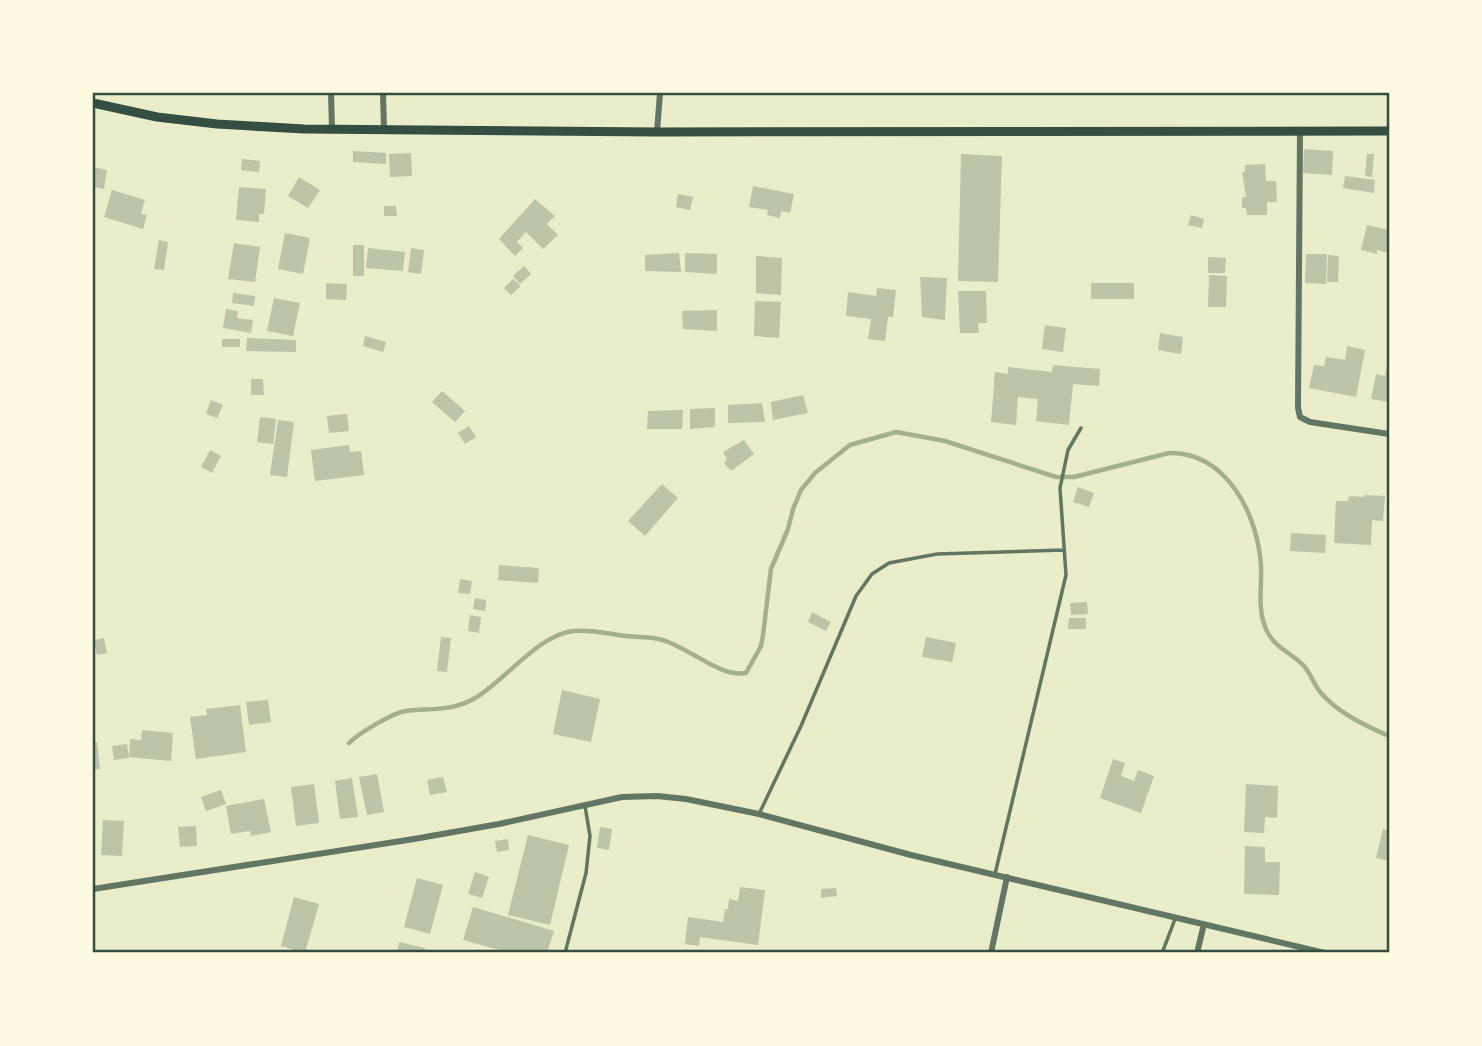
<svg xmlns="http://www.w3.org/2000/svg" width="1482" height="1046" font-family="Jost,sans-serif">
<rect width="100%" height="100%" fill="#e9edc9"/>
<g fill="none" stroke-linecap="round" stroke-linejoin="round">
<path stroke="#a3b18a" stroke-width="4.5" d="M349 743C359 733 391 714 405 711 432 708 452 712 477 697 507 678 539 635 573 631 591 629 609 634 626 636 635 637 644 637 653 638 685 642 717 678 746 673L761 646 763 635 771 569 788 529 793 509 801 490 815 473 850 445 896 432 945 441 1056 477H1074L1169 453C1227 452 1258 515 1261 566 1262 588 1257 608 1266 629 1273 647 1292 653 1304 666 1311 674 1314 685 1321 693 1338 713 1366 726 1389 736"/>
</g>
<path fill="#bcc5a7" d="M1304 149 1333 151 1332 175 1303 173Z
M353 151 386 153V164L353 162Z
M411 153 412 176 390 177 389 154Z
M961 154 1002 156 998 282 958 281Z
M1367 154H1374L1372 177 1365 176Z
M242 159 260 161 259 172 241 170Z
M1265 164 1266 181H1276L1277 202H1267V215H1247L1246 208H1242V197H1246L1242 172H1245V165Z
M93 167 107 170 104 189 93 187Z
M1345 176 1375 180 1374 193 1343 188Z
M299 177 320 190 308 208 288 196Z
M753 186 794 194 790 213 781 211 780 218 767 215 768 210 749 207Z
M239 187 266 189 264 214H259V222L236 220Z
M112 190 145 200 141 214 147 215 143 229 104 217Z
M678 194 693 197 690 210 676 207Z
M535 199 555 216 547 224 558 235 543 249 526 232 517 242 523 248 515 256 499 239Z
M384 206H396L397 216H384Z
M1191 215 1204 219 1202 228 1188 225Z
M1367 225 1389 230V253L1377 250V254L1361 250Z
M285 233 310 238 303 274 278 269Z
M159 240 168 242 164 270 154 269Z
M234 243 260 247 255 282 228 279Z
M353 245H364V276H353Z
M368 248 405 252 403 271 366 268Z
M411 248 424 250 421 274 408 272Z
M679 253 681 272 645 271V255Z
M685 253 717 254V274L685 272Z
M1306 254H1327L1326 284 1305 283Z
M1328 255 1339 256 1338 282H1327Z
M756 256 782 258 781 295 756 293Z
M1208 257 1226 258 1225 273H1208Z
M524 266 531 274 520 284 513 276Z
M1209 275 1227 276 1226 307H1208Z
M920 277 947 278 945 320 922 317Z
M513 279 521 286 511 295 504 288Z
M326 283 347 284 346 300 326 299Z
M1091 283H1134V299H1091Z
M877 288 896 290 893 317H888L885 341 868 339 871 319 846 316 848 292 876 296Z
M958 291H986L987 323H978L979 333H960Z
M233 293 255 296 254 306 232 303Z
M274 298 300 303 293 336 267 331Z
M755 301 781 302 779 338 754 336Z
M226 309 238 311 237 318 253 320 251 333 223 328Z
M717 310V331L683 329 682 311Z
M1045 325 1066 328 1063 352 1042 349Z
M1160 333 1183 337 1181 354 1158 350Z
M365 336 386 342 383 352 363 346Z
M247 338 296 340V352L246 351Z
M222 339H240V347H222Z
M1347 346 1365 350 1356 397 1309 388 1314 365 1324 366 1326 357 1345 360Z
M1388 361 1389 402 1371 399 1376 374 1385 376Z
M1053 365 1100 369 1099 386 1073 384 1069 425 1036 421 1038 399 1018 397 1016 425 991 422 995 372 1008 374V367L1052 372Z
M251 379H263L264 395H251Z
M442 391 465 411 455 422 432 402Z
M803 395 808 413 773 420 771 402Z
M211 400 223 405 217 418 206 414Z
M762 403 765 422 728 423V405Z
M715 408V427L690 429V409Z
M683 410 682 429H647L648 411Z
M347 414 349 431 329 433 327 416Z
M260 417 276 419 273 444 257 442Z
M278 420 294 422 287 477 270 475Z
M469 426 476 437 465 444 458 433Z
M744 440 754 454 731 471 724 463 727 459 723 452Z
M349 445 350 452 361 451 364 475 315 481 311 450Z
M210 450 221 456 212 473 201 467Z
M662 484 678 498 645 536 628 521Z
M1078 487 1094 493 1089 507 1073 502Z
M1365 495 1385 496 1383 521 1372 520 1371 545 1334 543 1336 501H1348L1349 496 1364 497Z
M1291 533 1326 535 1325 553 1290 551Z
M499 565 539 568 538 583 498 580Z
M460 579 472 581 470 594 458 593Z
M475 598 486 600 485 611 473 609Z
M1087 602 1088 614 1071 615 1070 603Z
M812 612 831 622 826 631 808 622Z
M470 615 481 617 479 633 468 631Z
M1069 618H1086V629H1068Z
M441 637 451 638 447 672 437 671Z
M926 637 956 643 952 662 922 657Z
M104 638 107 653 97 655 94 640Z
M562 690 600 699 591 742 553 734Z
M268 700 271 722 249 725 246 702Z
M240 705 246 752 196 759 190 717 207 715 206 709Z
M142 730 173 733 171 761 129 757 130 739 141 740Z
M93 742H97L100 769 93 770Z
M127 744 129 758 114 760 112 746Z
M1113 759 1125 763 1121 776 1134 781 1138 770 1154 776 1141 813 1100 798Z
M377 774 384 812 367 815 359 777Z
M443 777 447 792 430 795 427 780Z
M352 778 358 817 340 819 335 781Z
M314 784 319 823 296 826 291 787Z
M1246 784 1278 786 1277 818 1265 817 1264 833 1244 832Z
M221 790 226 804 206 811 201 797Z
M264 799 271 832 251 836 250 831 231 834 226 806Z
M103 820 124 821 122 856 101 855Z
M196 826 197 846 180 847 178 827Z
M600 827 612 829 609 850 597 848Z
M1383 829 1389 831V861L1376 858Z
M528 835 569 845 550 925 508 915Z
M508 839 509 850 497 852 495 841Z
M1245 846 1265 847V862H1280L1279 895 1244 894Z
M475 872 489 877 482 898 468 894Z
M417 878 443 885 430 934 404 927Z
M740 887 765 890 758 945 700 937 699 946 685 944 688 917 723 922 725 909H728L729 899 738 901Z
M836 888 837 896 821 898V889Z
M294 897 319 904 305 953 281 946Z
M473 907 554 931 547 953H510L463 940Z
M399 942 425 948 424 953H397Z"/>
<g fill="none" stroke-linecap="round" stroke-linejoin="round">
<path stroke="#617663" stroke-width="3.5" d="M759 814 801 726 856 596 872 574 889 563 937 554 1064 550
M995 874 1066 575 1060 488 1068 450 1081 428
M565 953 586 873 590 836 585 806
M1162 953 1175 919"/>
<path stroke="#617663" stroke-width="6" d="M331 93 332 129
M383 93 384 129
M1300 131 1298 408 1300 417 1310 422 1389 434
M657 132 660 93
M93 889 414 839 499 824 622 797 657 796 686 799 759 814 911 855 1325 953
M991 953 1007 877
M1197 953 1204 924"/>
<path stroke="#344e41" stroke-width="9" d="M93 103 157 117 217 124 304 129 657 132 1389 131"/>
</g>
<rect width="1482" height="1046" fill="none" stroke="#fefae0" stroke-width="189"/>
<rect x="94" y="94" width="1294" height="857" fill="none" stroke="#344e41" stroke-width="2.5"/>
</svg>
